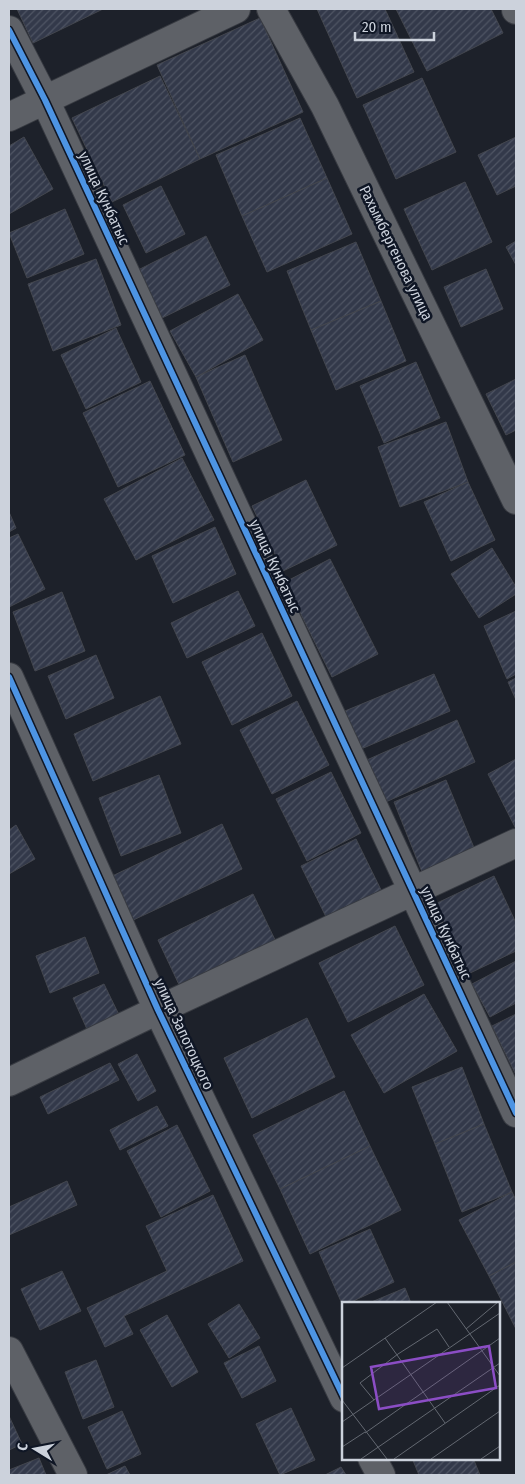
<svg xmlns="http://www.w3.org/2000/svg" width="525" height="1484" font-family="'Fira Sans Condensed',sans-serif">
<defs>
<pattern id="building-hatch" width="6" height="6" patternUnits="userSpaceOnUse" patternTransform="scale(1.25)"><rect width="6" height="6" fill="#33394a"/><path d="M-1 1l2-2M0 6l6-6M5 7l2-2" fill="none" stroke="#4f5564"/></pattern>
</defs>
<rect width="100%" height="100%" fill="#1d212a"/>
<path fill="url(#building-hatch)" stroke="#43464e" d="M17 9H103L33 43Z
M317 9H385L414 72 357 98Z
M396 9H491L503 33 427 71Z
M260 18 303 112 200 159 157 65Z
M160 76 200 159 112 202 72 118Z
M422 78 456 152 396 179 363 105Z
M300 118 327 178 242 216 216 155Z
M24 137 53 189 9 214V146Z
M516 137V186L497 195 478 155Z
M327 178 352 234 267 272 242 216Z
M465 182 492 242 432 270 404 209Z
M161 186 185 234 146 253 123 205Z
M65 209 84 254 27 278 9 233Z
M206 236 230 285 162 318 138 270Z
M516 241V265L506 247Z
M356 242 381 301 311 330 287 271Z
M96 259 121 325 53 351 28 284Z
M486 269 503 309 461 327 444 287Z
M238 294 263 340 196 377 170 331Z
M381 301 406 361 336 390 311 330Z
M116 328 141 382 86 409 61 355Z
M245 355 282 440 233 462 196 377Z
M416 362 440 418 384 443 360 386Z
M516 379V430L506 435 486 394Z
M150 381 185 455 118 487 83 413Z
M446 422 468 482 400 507 378 447Z
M182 458 214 520 136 560 104 499Z
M306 480 337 545 283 571 252 506Z
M468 482 495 540 451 561 424 502Z
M9 512 16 528 9 532Z
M215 527 236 574 173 603 152 556Z
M18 534 45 589 9 607V538Z
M492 548 516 587V594L479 618 451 574Z
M330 559 378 654 332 677 285 582Z
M238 591 255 626 187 658 171 623Z
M62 592 85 651 35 671 13 612Z
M516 611V674L507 679 484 626Z
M262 633 292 696 232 725 202 662Z
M96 655 114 698 66 719 48 676Z
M434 674 450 711 361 749 345 711Z
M516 678V700L508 682Z
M160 696 181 744 93 781 74 734Z
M297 701 329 765 272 794 240 730Z
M457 720 475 762 379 805 360 763Z
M516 759V829L488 774Z
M331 772 361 833 307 861 276 799Z
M159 775 181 833 121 856 99 798Z
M446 780 477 855 424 877 394 802Z
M222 824 242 869 129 922 108 878Z
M16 825 35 859 9 874V830Z
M356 839 385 898 330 925 301 866Z
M494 876 516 923V951L468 974 435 904Z
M253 894 278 946 182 991 158 940Z
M395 926 424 985 348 1022 319 963Z
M85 937 99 973 50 993 36 956Z
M516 961V1003L490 1017 472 984Z
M104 984 123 1023 91 1038 73 998Z
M424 994 457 1051 384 1093 351 1035Z
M516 1014V1075L492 1026Z
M307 1018 335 1077 252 1118 224 1058Z
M137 1054 156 1091 138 1101 118 1064Z
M110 1063 119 1080 48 1114 40 1097Z
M462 1067 484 1124 435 1144 412 1087Z
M344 1091 370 1146 280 1189 253 1135Z
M157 1106 168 1126 120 1150 110 1130Z
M484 1124 512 1192 462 1212 435 1144Z
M177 1125 210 1191 161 1217 127 1151Z
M370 1146 401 1210 310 1254 280 1189Z
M67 1181 77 1205 9 1235V1207Z
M512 1192 516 1200V1262L489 1276 459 1220Z
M213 1195 243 1261 124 1316 133 1334 105 1347 87 1308 167 1271 146 1226Z
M370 1229 394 1282 349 1303H344L343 1306 319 1252Z
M516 1262V1329L489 1276Z
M62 1271 81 1311 40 1330 21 1289Z
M405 1288 411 1303H369Z
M239 1304 260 1338 229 1358 208 1324Z
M167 1315 198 1372 172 1387 140 1330Z
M259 1346 276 1381 242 1398 224 1363Z
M96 1360 114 1407 83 1419 65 1372Z
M291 1408 315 1460 280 1475 256 1424Z
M122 1411 141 1454 107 1469 88 1427Z
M9 1416 22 1444 9 1450Z
M39 1458 46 1475H9V1470Z
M412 1458H473L480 1475H419Z
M125 1466 130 1475H106Z
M341 1467 346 1475H325Z"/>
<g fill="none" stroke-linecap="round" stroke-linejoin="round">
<defs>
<path id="minor" d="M271 9 325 106 516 500
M516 9V10
M9 30 45 100 516 1113
M9 117 236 9
M9 677 158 1010 344 1398
M9 1082 158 1010 516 843
M9 1351 73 1475
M372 1458 381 1475"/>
</defs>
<use href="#minor" stroke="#383b42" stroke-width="30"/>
<use href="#minor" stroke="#5e6167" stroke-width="28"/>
<defs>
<path id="cycleway" d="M9 30 45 100 516 1113
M9 677 158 1010 344 1398"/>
</defs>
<use href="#cycleway" stroke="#0f1625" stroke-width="9"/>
<use href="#cycleway" stroke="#4d94e3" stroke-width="6"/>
</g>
<g text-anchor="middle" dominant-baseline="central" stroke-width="5" stroke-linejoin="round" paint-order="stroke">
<g font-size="15" fill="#ccd2dc" stroke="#0f1625">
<text transform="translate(104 198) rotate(65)">улица Кунбатыс</text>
<text transform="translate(396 253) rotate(64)">Рахымбергенова улица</text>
<text transform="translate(275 566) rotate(65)">улица Кунбатыс</text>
<text transform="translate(446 933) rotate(65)">улица Кунбатыс</text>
<text transform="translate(184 1034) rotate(65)">улица Запотоцкого</text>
</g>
</g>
<g transform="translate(342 1302)">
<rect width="158" height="158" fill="#1d212a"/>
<path fill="none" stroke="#636871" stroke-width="1" d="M105 0 158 74M124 27 156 0M43 36 103 121M0 66 95 0M0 98 45 157M32 98 18 81 56 52 95 27 107 45M0 120 158 11M23 131 158 36M0 145 23 130M19 157 158 61M52 157 158 83M89 157 158 109M139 157 158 144"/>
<path fill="#8b4dc5" fill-opacity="0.15" stroke="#8b4dc5" stroke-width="2.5" d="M147 44 154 86 37 107 29 65Z"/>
<rect width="158" height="158" fill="none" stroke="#ccd2dc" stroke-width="2.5"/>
</g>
<rect width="525" height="1484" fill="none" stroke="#ccd2dc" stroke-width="20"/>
<g transform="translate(35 1449) rotate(280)" stroke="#0f1625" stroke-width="4" paint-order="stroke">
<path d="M0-4L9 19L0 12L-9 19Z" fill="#ccd2dc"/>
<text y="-8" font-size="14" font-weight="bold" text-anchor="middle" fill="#ccd2dc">С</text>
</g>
<path d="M355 32v8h79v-8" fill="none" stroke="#ccd2dc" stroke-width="2.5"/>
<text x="362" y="32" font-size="15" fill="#ccd2dc" stroke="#0f1625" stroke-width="4" paint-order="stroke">20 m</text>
</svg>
